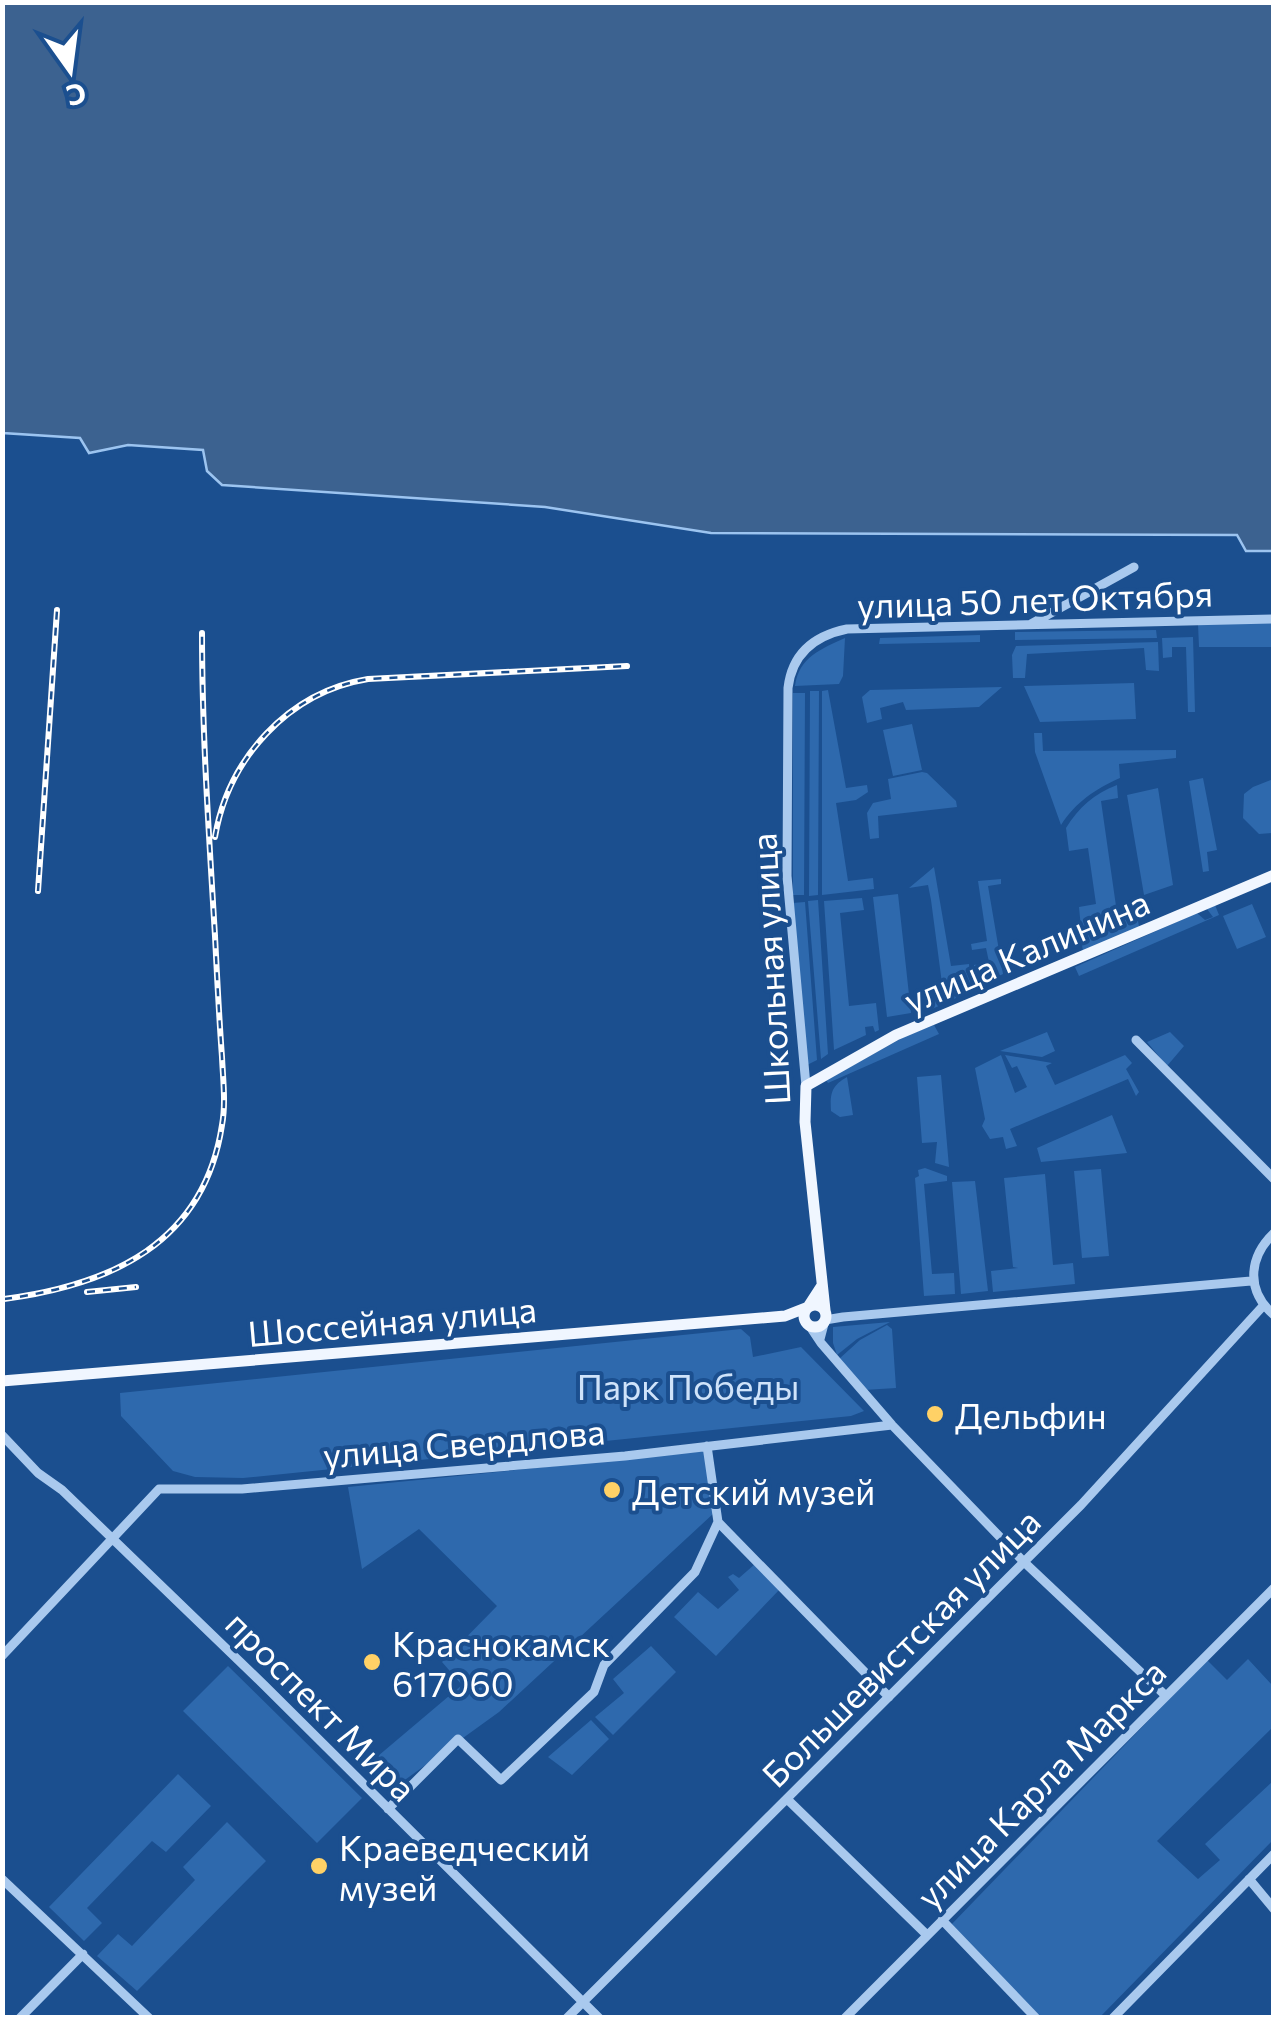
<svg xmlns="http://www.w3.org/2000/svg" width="1276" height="2020" font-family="Commissioner,sans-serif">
<rect width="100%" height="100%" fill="#1b4f8f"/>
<path fill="#2e69ad" d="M1273 623V647H1199L1198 624Z
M1156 630 1157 638 1015 640V632Z
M980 635V642L879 644 880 638Z
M1193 637 1195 712H1188L1186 647H1172V657L1163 658 1162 638Z
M845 638 843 676 839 684 795 686C799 657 821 649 845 638Z
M1158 642 1159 671 1146 670 1144 648 1027 654 1025 678H1013L1012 655 1016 646Z
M1134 683 1136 719 1040 722 1024 686Z
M1002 687 979 707 906 710 903 702 880 708 882 719 867 723 862 697 870 690Z
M828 690 846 788 867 785 868 792 856 800 836 803 848 881 873 878 874 889 822 895V691Z
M810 691H819L818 895 809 896Z
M793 693H805L804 895H793Z
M912 724 922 770 893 776 883 730Z
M1034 733H1042L1043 751 1176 750V758L1119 764 1120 778C1095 789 1076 802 1061 825L1035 752Z
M922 772 927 773 956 801 957 807 878 816 879 838 870 839 867 813 873 803 891 799 888 779Z
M1203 778 1217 850 1207 852 1209 871 1203 872 1189 781Z
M1273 779V833L1259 834 1243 818 1244 794 1253 787Z
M1117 785 1118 798 1101 801 1117 913 1081 928 1079 907 1096 904 1088 848 1069 851 1066 828C1079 807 1094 794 1117 785Z
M1158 788 1173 885 1144 895 1127 795Z
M934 867 951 966 969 964 971 991 930 1010 923 995 943 991 931 900 928 885 909 888Z
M1001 879V884L988 886 1003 974 976 987 974 965 989 962 986 948 972 950 971 944 987 941 978 881Z
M898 894 911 1013 887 1017 873 897Z
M862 898 864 910 840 913 849 1006 876 1003 879 1030 875 1032 873 1026 865 1027 866 1035 834 1050 824 901Z
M818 900 828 1054 821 1059 808 901Z
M805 902 817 1060 807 1065 792 903Z
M1252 904 1266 937 1237 949 1223 916Z
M1215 905 1219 915 1079 976 1075 967 1197 913 1205 920 1213 917 1207 909Z
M1137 914 1139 927 1083 952 1081 938Z
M934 1025 939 1034 828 1083 826 1080 906 1036Z
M1047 1032 1055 1051 1042 1057 1000 1051Z
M1170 1032 1184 1046 1167 1066 1147 1042Z
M1001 1055 1015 1093 1027 1087 1017 1066 1012 1068 1005 1055 1052 1063 1046 1066 1055 1085 1125 1055 1132 1063 1126 1069 1139 1092 1136 1096 1128 1079 1010 1129 1017 1146 1006 1149 1003 1137 990 1139 982 1126 985 1119 975 1068Z
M941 1075 949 1167 935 1163 937 1142 922 1143 917 1077Z
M847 1077 853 1115 840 1117 831 1111C830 1094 831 1086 847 1077Z
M1112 1115 1127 1153 1041 1162 1037 1148Z
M925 1168 947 1176V1181L924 1184 932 1274 954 1273 955 1294 924 1296 915 1178 919 1176 918 1170Z
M1101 1169 1109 1256 1082 1258 1074 1171Z
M1045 1174 1053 1265 1073 1263 1075 1284 993 1292 991 1271 1018 1268 1013 1267 1004 1178Z
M975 1181 988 1291 961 1294 952 1182Z
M890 1322 857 1339 837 1355 833 1343V1327Z
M887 1325 892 1329 896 1388 864 1390 839 1359 860 1340Z
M741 1329 750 1337 753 1357 801 1347 864 1411 851 1416 243 1478 195 1477 173 1471 121 1416 120 1393Z
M705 1451 714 1513 499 1712 402 1782 378 1756 462 1685 442 1662 497 1606 419 1529 362 1569 348 1487Z
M755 1564 780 1589 716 1656 674 1617 698 1592 718 1609 739 1590 728 1577 733 1574 739 1578Z
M651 1646 676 1672 613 1735 595 1717 624 1693 613 1679Z
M1248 1659 1273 1686V1727L1157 1841 1198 1879 1220 1860 1205 1844 1273 1781V1840L1100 2017H1041L949 1927 1207 1660 1227 1680Z
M228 1666 362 1798 317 1843 183 1711Z
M591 1720 609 1739 572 1775 548 1757Z
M178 1774 211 1806 166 1852 152 1841 87 1908 102 1923 84 1941 49 1907Z
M227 1822 266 1861 137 1991 97 1956 118 1934 132 1946 195 1880 183 1867Z"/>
<path fill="#3c6290" stroke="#9cc4f0" stroke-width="2.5" d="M3 2 1273 3V551H1246L1237 535 711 533 545 507 222 485 207 471 203 450 128 445 89 453 80 438 3 433Z"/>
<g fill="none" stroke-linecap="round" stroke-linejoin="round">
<path stroke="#a9c9ee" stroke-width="9" d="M1031 624 1134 567
M1136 1040 1274 1179
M806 1086 787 876 788 688C792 654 813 636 847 629L1274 619
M1274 1233C1248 1258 1246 1291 1274 1315
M809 1325 821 1343 892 1425 1024 1562 1166 1696
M820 1339 825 1320 843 1317 1251 1281
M2 1435 38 1473 62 1490 264 1685 599 2018
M707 1446 718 1522 889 1697
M2 1656 159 1489H242L625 1456 892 1425
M787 1799 927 1935
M388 1809 458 1739 501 1780 594 1692 604 1665 695 1572 718 1522
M2 1879 149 2018
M1249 1879 1274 1909
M942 1920 1036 2018
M20 2018 83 1954
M567 2018 1081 1505 1263 1306
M845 2018 1274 1588
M1113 2018 1274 1854"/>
<path stroke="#f0f6ff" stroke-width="11" d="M804 1316a11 11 0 1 1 22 0a11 11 0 1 1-22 0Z
M825 1310 805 1122 806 1086 896 1035 1274 875
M2 1381 785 1316 808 1307 821 1287"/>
<defs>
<path id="rail" d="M215 837C228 759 288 692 368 679L627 666
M38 891 57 610
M87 1292 136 1287
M4 1299C110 1285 204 1244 222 1125 226 1103 223 1080 222 1057 219 1017 217 976 215 936 209 835 202 734 202 633"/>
</defs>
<use href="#rail" stroke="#fff" stroke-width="6"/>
<use href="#rail" stroke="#1b4f8f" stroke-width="2.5" stroke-dasharray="8" stroke-linecap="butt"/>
</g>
<g fill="#ffd166" stroke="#1b4f8f" stroke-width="4">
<circle cx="935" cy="1414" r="10"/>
<circle cx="612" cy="1490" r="10"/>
<circle cx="372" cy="1662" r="10"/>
<circle cx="319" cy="1866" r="10"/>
</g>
<g text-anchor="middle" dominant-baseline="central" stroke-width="8" stroke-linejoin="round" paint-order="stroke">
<g font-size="35" fill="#fff" stroke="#1b4f8f">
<text transform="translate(1035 598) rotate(-2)">улица 50 лет Октября</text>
<text transform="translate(1026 950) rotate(-23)">улица Калинина</text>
<text transform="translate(769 969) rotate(-93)">Школьная улица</text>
<text transform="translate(392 1320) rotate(-5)">Шоссейная улица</text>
<text transform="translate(464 1442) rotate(-5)">улица Свердлова</text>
<text transform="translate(900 1647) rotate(-45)">Большевистская улица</text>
<text transform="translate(322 1705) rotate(45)">проспект Мира</text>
<text transform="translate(1040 1783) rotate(-45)">улица Карла Маркса</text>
</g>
<g font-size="35" fill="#cfe3fa" stroke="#1b4f8f">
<text x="688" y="1385">Парк Победы</text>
</g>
<g font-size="35" fill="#fff" stroke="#1b4f8f" text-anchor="start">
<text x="955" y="1414">Дельфин</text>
<text x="632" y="1490">Детский музей</text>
<text x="392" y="1642">Краснокамск<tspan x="392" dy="40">617060</tspan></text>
<text x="339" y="1846">Краеведческий<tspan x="339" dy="40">музей</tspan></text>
</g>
</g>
<rect width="1276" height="2020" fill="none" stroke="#ffffff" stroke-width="10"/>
<g transform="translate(70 70) rotate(166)" stroke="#1b4f8f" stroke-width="8" paint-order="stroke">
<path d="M0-8L18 38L0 25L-18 38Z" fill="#ffffff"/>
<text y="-15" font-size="28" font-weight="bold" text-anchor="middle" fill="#ffffff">С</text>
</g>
</svg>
